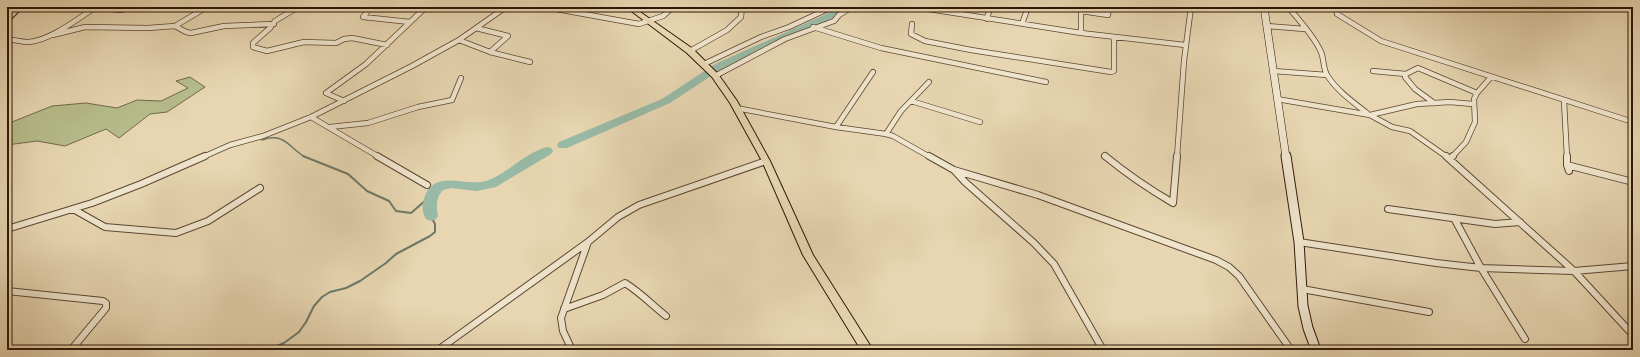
<svg xmlns="http://www.w3.org/2000/svg" width="1640" height="357" font-family="'Libre Bodoni',serif">
<rect width="100%" height="100%" fill="#e7d6b1"/>
<filter id="stains"><feTurbulence type="fractalNoise" baseFrequency=".005" numOctaves="4"/><feColorMatrix values="0 0 0 0 .2 0 0 0 0 .09 0 0 0 0 .02 0 0 0 .5 -.17"/></filter>
<radialGradient id="worn" r=".72"><stop offset=".6" stop-color="#630" stop-opacity="0"/><stop offset="1" stop-color="#630" stop-opacity=".3"/></radialGradient>
<path fill="#b6bd8b" stroke="#726a49" d="M190 77 205 87 167 112 150 114 119 138 106 129 65 146 37 141 7 145V124L52 106 86 103 117 108 137 100 161 101 188 88 176 81Z"/>
<g fill="none" stroke-linecap="round" stroke-linejoin="round">
<path stroke="#6d7966" stroke-width="1.5" d="M262 140C285 132 289 148 305 157"/>
<path stroke="#6d7966" stroke-width="2" d="M303 156 348 174 367 191 389 201 396 211 411 213 434 193
M267 350 284 343 299 332 306 322 314 306 322 297 330 292 346 288 360 281 386 263 396 254 430 236 435 232V224L431 216"/>
<path fill="#98baa6" fill-rule="evenodd" d="M838 7H849L840 15 723 68 670 103 567 148H559L557 145 559 142 662 99 715 64 833 11Z
M547 147 551 148 553 151 551 154 496 187 477 191 451 188 443 190C436 197 436 207 438 216L436 219 431 221 426 219C422 213 422 205 424 199 434 166 467 189 489 180 509 172 525 153 547 147Z"/>
<defs>
<path id="street-far1" d="M96 7 120 10 133 7
M298 7 275 21 270 28 253 43V47L267 51 304 42 336 43 344 39 352 38 387 45
M371 7 363 17 410 22
M545 7 639 24 663 16 673 7
M916 7 1081 33 1185 45
M1081 7V33
M1288 7C1299 20 1314 36 1321 52 1324 59 1323 68 1327 75 1337 91 1353 102 1367 113
M1336 7 1337 14 1381 41 1633 122
M1081 11 1108 15 1109 7
M987 19 990 7
M912 24 911 34 925 41 971 50 1111 72 1114 71V37
M1022 24 1028 7
M175 26 186 32 191 33 224 26 274 24
M1266 26 1305 29
M813 27 881 48 1046 82
M476 28 508 36 490 52
M53 35 85 27 148 28 175 26 207 7
M7 39C14 40 22 42 29 42 51 40 77 19 96 7
M459 40 490 52 530 62
M690 51 727 30 741 17 742 7
M704 64 761 37 789 27 832 7
M1273 71 1327 75
M1373 71 1406 74 1418 68 1477 93
M1406 74 1405 77 1415 89 1434 103
M715 76 785 39 834 21 839 15 852 7
M326 93 366 64 426 7
M326 93 344 101
M1277 99 1370 115 1417 104 1450 102 1473 104
M911 101 980 122
M1564 101 1567 157
M736 108 836 127 886 134 893 136 930 157
M1370 115 1392 127 1410 131 1447 157
M311 117 379 157
M330 127 368 123 418 107 452 100 461 78
M836 127 873 72
M886 134 901 111 929 82
M203 157 230 145 263 136 311 117 412 66 459 40 506 7
M1177 157 1184 61 1191 7
M1452 157 1466 142 1475 122 1474 99 1477 93 1491 77"/>
<path id="street" d="M377 156 427 185
M929 156 954 170 965 182 1034 243 1054 264 1103 350
M1105 156C1127 174 1149 189 1173 203L1177 156
M1446 156 1574 271 1633 335
M1567 156V165
M1450 159 1453 156
M954 170 1038 195 1216 260 1229 267 1239 276 1291 350
M1569 171 1567 165 1633 182
M73 209 105 227 176 233 208 221 260 188
M1388 209 1495 224 1520 222
M1454 218 1481 268 1525 339
M7 229 92 203 141 184 205 156
M1299 242 1436 263 1481 268 1574 271 1633 266
M1302 289 1429 312
M7 291 103 301 106 303V308L71 350
M564 309 603 295 625 283C641 293 651 304 666 316
M438 350 588 242 618 217 639 205 766 161
M572 350 563 331 561 318 588 242"/>
<path id="secondary-far1" d="M1264 7 1286 157"/>
<path id="secondary" d="M1286 156 1299 242 1303 306 1308 328 1316 350"/>
<path id="primary" d="M16 7H23L9 21 7 22V16Z
M626 7H633L693 49 718 74 737 101 770 161 813 255 873 350H861L803 255 762 161 730 103 712 77 687 53Z"/>
</defs>
<use href="#street-far1" stroke="#5c4732" stroke-width="6"/>
<use href="#street" stroke="#5c4732" stroke-width="8"/>
<use href="#secondary-far1" stroke="#2d1707" stroke-width="8"/>
<use href="#secondary" stroke="#2d1707" stroke-width="11"/>
<use href="#primary" stroke="#2d1707" stroke-width="2"/>
<use href="#street-far1" stroke="#efe4cc" stroke-width="4.5"/>
<use href="#street" stroke="#efe4cc" stroke-width="6"/>
<use href="#secondary-far1" stroke="#efe4cc" stroke-width="7"/>
<use href="#secondary" stroke="#efe4cc" stroke-width="9"/>
<use href="#primary" fill="#e7d6b1" fill-rule="evenodd"/>
</g>
<rect width="1640" height="357" fill="none" stroke="#e7d6b1" stroke-width="24"/>
<rect x="8" y="8" width="1624" height="341" fill="none" stroke="#2d1707" stroke-width="2"/>
<rect x="12" y="12" width="1616" height="333" fill="none" stroke="#2d1707"/>
<rect width="100%" height="100%" filter="url(#stains)"/>
<rect width="100%" height="100%" fill="url(#worn)"/>
</svg>
